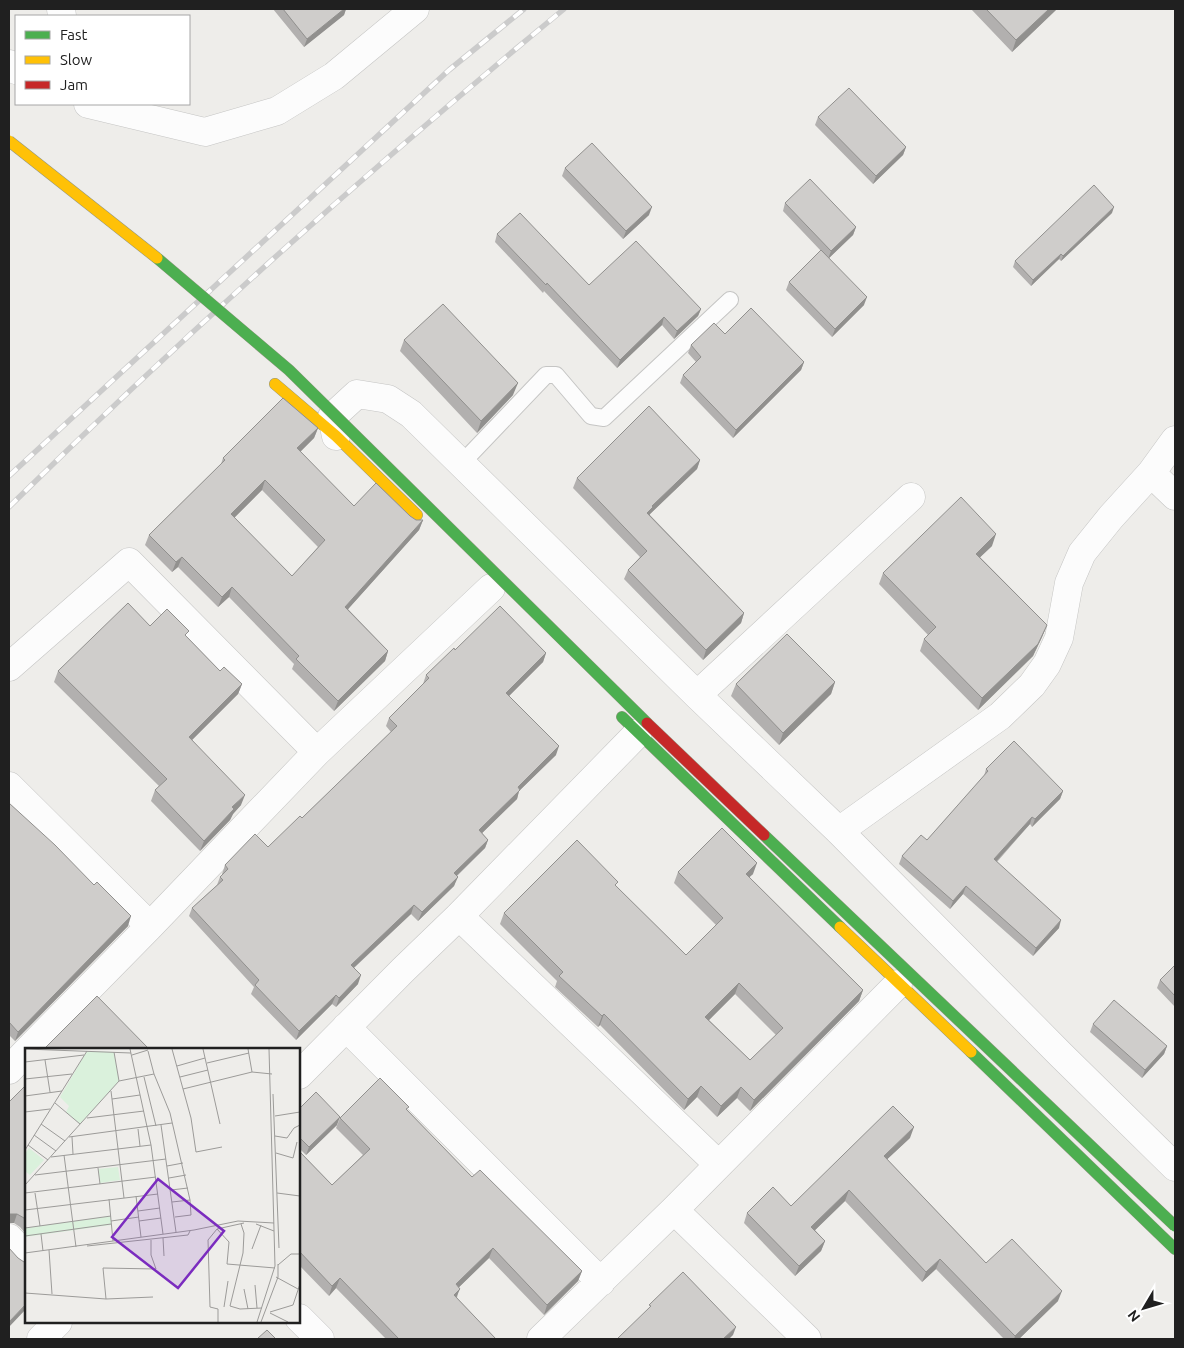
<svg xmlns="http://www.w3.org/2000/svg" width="1184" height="1348" font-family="Ubuntu,sans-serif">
<rect width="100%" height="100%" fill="#eeedea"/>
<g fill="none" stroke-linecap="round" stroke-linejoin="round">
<defs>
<path id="lane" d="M462 463 546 375H556L591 416 604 418 730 300"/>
<path id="street" d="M61 9 62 16
M9 64 16 70
M88 104 205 132 277 111 334 76 415 9
M336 436 332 417 357 394 388 399 411 414 697 695 839 831 1061 1055 1175 1167
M1151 473 1175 440
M9 667 129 562 317 752
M697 695 911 497
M9 786 150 926
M839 831 1000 716 1032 685 1047 664 1059 638 1069 583 1082 553 1111 517 1151 473 1175 496
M459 916 718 1164
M346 1027 601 1282
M29 1049 150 926 317 752 491 588
M9 1070 26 1052
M299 1075 403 970 459 916 638 733
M674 1210 807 1339
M9 1238 26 1256
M299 1318 320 1339
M41 1339 58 1322
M541 1339 674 1210 898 984"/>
<path id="fast" d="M622 717 840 927
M971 1052 1175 1249"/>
<path id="slow" d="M275 384 336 436 417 515
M840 927 971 1052"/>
</defs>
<use href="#lane" stroke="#c5c5c4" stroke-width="18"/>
<use href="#street" stroke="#c5c5c4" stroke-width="29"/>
<use href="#fast" stroke="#939783" stroke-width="12"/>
<use href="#slow" stroke="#939783" stroke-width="12"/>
<use href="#lane" stroke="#fcfcfc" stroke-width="16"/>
<use href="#street" stroke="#fcfcfc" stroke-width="28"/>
<use href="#fast" stroke="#4caf50" stroke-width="11"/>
<use href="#slow" stroke="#ffc107" stroke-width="11"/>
<defs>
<path id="rail" d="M9 476 449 70 524 9
M9 507C186 333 372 167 564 9"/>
</defs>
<use href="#rail" stroke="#cbcbcb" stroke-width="5.5"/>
<use href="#rail" stroke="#fff" stroke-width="4" stroke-dasharray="11" stroke-linecap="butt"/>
<defs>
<path id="fast-bridge" d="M157 258 289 370 647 723
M764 835 1175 1226"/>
<path id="slow-bridge" d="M9 141 157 258"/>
<path id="jam-bridge" d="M647 723 764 835"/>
</defs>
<use href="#fast-bridge" stroke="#939783" stroke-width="12" stroke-linecap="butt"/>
<use href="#slow-bridge" stroke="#939783" stroke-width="12" stroke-linecap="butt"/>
<use href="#jam-bridge" stroke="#939783" stroke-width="12" stroke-linecap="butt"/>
<use href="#fast-bridge" stroke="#4caf50" stroke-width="11"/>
<use href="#slow-bridge" stroke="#ffc107" stroke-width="11"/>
<use href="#jam-bridge" stroke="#c62828" stroke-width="11"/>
</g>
<path fill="#b2b0af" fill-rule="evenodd" d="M273 9H346L344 15 304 47Z
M971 9H1057L1012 52Z
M818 117 906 147 903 155 873 184 815 125Z
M565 168 649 215 623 239 562 176Z
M785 203 856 227 853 235 829 258 864 305 832 337 786 290 789 282 821 251 783 211Z
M1112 213 1061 261 1059 259 1031 286 1013 267 1015 261Z
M497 234 589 285 701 309 698 316 674 339 662 325 617 368 544 291 543 293 495 242Z
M725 334 804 362 801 370 733 438 680 383 683 375 696 362 688 353 691 345Z
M404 340 513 395 477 433 400 351Z
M318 428 314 438 300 452 354 506 410 516 416 520H423L419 530 348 609 388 651 385 661 334 711 292 669 294 664 229 597 218 607 178 567 172 572 145 545 149 535 221 464 223 458ZM262 490 318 547 292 576 234 518Z
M700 460 697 469 650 514V515L744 613 741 623 703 660 624 579 628 570 640 557 573 488 577 478Z
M992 546 980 557 1047 625 1042 637 1033 656 978 710 920 651 924 639 928 635 879 584 883 573Z
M150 626 187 637 220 671 242 684 238 694 192 740 241 805 233 814 230 820 200 851 151 801 155 790 159 786 54 682 58 671Z
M455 650 546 653 543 662 509 696 556 755 519 791 517 799 482 833 488 840 485 848 457 876 454 886 418 921 411 914 354 968 358 984 336 1007 332 1004 296 1040 251 994 254 987 189 916 192 908 217 885 220 877 222 875V874L225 865 268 847 302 818 391 732 386 726 389 718 423 684 426 675Z
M835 682 831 694 779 745 731 696 736 684Z
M986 769 1063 791 1060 799 1032 827 1030 824 997 862 1059 928 1033 956 963 894 950 909 899 864 902 856 927 840 984 776Z
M9 803 128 926 15 1041 9 1035Z
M678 872 753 874 749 877 863 990 859 1001 750 1111 737 1098 717 1117 697 1097 684 1110 600 1025 598 1027 555 987 557 981 500 924 504 913 616 886 686 955 716 925 674 883ZM735 994 776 1035 750 1060 709 1020Z
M1175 965V1007L1157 988 1160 980Z
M1093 1024 1167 1046 1164 1054 1142 1078 1090 1032Z
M26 1085V1234L20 1227 14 1223H9V1102Z
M299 1109 337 1125 306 1155 299 1148Z
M407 1110 472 1177 582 1271 578 1281 544 1315 489 1258 459 1287 457 1298 496 1339H386L336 1288 329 1296 299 1265V1151L332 1185 363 1155 336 1128 340 1118Z
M910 1138 887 1159 986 1263 1058 1301 1019 1339H1004L936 1269 922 1282 845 1201 815 1230 825 1241 821 1251 795 1276 744 1223 747 1213 791 1206Z"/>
<path fill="#91908e" d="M344 9H346L344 15 304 47 307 39Z
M1049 9H1057L1012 52 1016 40Z
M906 147 903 155 873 184 876 176Z
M652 207 649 215 623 239 626 231Z
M1114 207 1112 213 1061 261 1063 256Z
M856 227 853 235 828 259 831 251Z
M1061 254 1059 259 1031 286 1033 280Z
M867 297 864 305 832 337 835 329Z
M701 309 698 316 674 339 677 331Z
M664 317 662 325 617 368 620 360Z
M804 362 801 370 733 438 736 430Z
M518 383 513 395 477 433 481 421Z
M318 428 314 438 293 459 297 448Z
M700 460 697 469 650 514 649 517 647 513 652 506Z
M265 480 262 490 227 525 231 514Z
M423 520 419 530 341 617 345 607Z
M996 534 992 546 972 565 976 554Z
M182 557 178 567 172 572 176 562Z
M232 587 229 597 218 607 222 597Z
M744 613 741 623 703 660 706 650Z
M1047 625 1042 637 1033 656 978 710 982 698Z
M388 651 385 661 334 711 338 701Z
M546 653 543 662 503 702 506 693Z
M835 682 831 694 779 745 783 733Z
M242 684 238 694 185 747 189 737Z
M559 746 556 755 519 791 517 799 476 839 479 830 518 787Z
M1063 791 1060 799 1032 827 1035 819Z
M245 795 241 805 233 814 230 820 200 851 204 841 232 807Z
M1032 817 1030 824 991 867 994 859Z
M488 840 485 848 450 882 454 873Z
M757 863 753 874 742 884 746 874Z
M458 877 454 886 418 921 422 912Z
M966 886 963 894 950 909 953 901Z
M414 905 411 914 347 974 351 965Z
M131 916 128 926 15 1041 18 1032Z
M1061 920 1059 928 1033 956 1036 948Z
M361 975 358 984 336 1007 339 998Z
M739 983 735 994 701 1028 705 1017Z
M863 990 859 1001 750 1111 754 1100Z
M336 995 332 1004 296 1040 299 1031Z
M604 1014 600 1025 598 1027 602 1016Z
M1167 1046 1164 1054 1142 1078 1145 1070Z
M701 1086 697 1097 684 1110 688 1099Z
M741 1087 737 1098 717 1117 721 1106Z
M340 1117 337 1125 306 1155 309 1147Z
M914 1127 910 1138 880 1166 884 1156Z
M849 1190 845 1201 808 1237 811 1227Z
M9 1214H17L14 1223H9Z
M825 1241 821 1251 795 1276 799 1266Z
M493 1248 489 1258 452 1294 456 1284Z
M940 1259 936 1269 922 1282 926 1272Z
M582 1271 578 1281 544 1315 547 1305Z
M340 1278 336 1288 329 1296 332 1286Z
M460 1289 456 1298 454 1295Z
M1062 1291 1058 1301 1019 1339H1014L1015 1336Z
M26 1304V1309L9 1327V1322Z
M736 1327 733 1335 729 1339H723Z"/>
<path fill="#cfcdcb" stroke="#91908e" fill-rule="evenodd" d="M283 9H344L307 39Z
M986 9H1049L1016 40Z
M849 88 906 147 876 176 818 117Z
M592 143 652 207 626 231 565 168Z
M810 179 856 227 831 251 785 203Z
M1094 185 1114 207 1063 256 1061 254 1033 280 1015 261Z
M520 213 589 285 636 241 701 309 677 331 664 317 620 360 547 283 546 285 497 234Z
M821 250 867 297 835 329 789 282Z
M443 304 518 383 481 421 404 340Z
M751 308 804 362 736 430 683 375 701 357 691 345 714 323 725 334Z
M283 398 318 428 297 448 354 506 376 483 410 516 416 520H423L345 607 388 651 338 701 296 659 299 656 232 587 222 597 182 557 176 562 149 535 225 460 223 458ZM265 480 325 540 292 576 231 514Z
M649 406 700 460 652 506 653 507 647 513 744 613 706 650 628 570 647 551 577 478Z
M961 497 996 534 976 554 1047 625 1038 644 982 698 924 639 936 627 883 573Z
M128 603 150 626 167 609 189 631 185 635 220 671 224 667 242 684 189 737 245 795 232 807 234 809 204 841 155 790 167 779 58 671Z
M500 606 546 653 506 693 559 746 518 787 520 790 479 830 488 840 454 873 458 877 422 912 414 905 351 965 361 975 339 998 336 995 299 1031 255 985 259 980 192 908 223 880 220 877 228 869 225 865 255 834 268 847 300 816 302 818 397 726 389 718 429 678 426 675 454 648 455 650Z
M787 634 835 682 783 733 736 684Z
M1014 741 1063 791 1035 819 1032 817 994 859 1061 920 1036 948 966 886 953 901 902 856 921 835 927 840 988 771 986 769Z
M9 803 55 845 94 885 97 882 131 916 18 1032 9 1022Z
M722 828 757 863 746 874 863 990 754 1100 741 1087 721 1106 701 1086 688 1099 604 1014 602 1016 559 976 563 972 504 913 577 840 618 882 615 885 686 955 723 918 678 872ZM739 983 783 1028 750 1060 705 1017Z
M1175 965V996L1160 980Z
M97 996 149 1049H44Z
M1114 1000 1167 1046 1145 1070 1093 1024Z
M380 1078 409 1107 406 1109 472 1177 480 1170 582 1271 547 1305 493 1248 456 1284 460 1289 454 1295 496 1339H399L340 1278 332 1286 299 1251V1151L332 1185 370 1149 340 1118Z
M26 1085V1221L24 1218 17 1214H9V1102Z
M316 1092 340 1117 309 1147 299 1137V1109Z
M893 1106 914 1127 884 1156 986 1263 1012 1239 1062 1291 1015 1336 940 1259 926 1272 849 1190 811 1227 825 1241 799 1266 747 1213 773 1187 791 1206Z
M9 1248 18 1258 24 1262H26V1304L9 1322Z
M683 1272 736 1327 723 1339H617L651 1306 649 1305Z
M267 1330 276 1339H257Z"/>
<g transform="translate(25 1048)">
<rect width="275" height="275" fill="#eeedea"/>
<path d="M62 3 89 4 94 33 55 76 41 64 44 58 35 49ZM4 100 19 112 5 127 0 123V106ZM93 119 95 132 75 135 73 121ZM86 168V177L0 189V180Z" fill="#daf1dc"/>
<path fill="none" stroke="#9c9b99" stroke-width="1" d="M0 1 106 5M105 1 126 97 138 186M147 1 166 70 171 104 197 99M178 1 195 76M223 1 227 24M123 3 129 26M89 4 94 33M107 7 123 2M20 12 25 44M0 14 59 7M182 15 224 5M152 18 180 10M119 29 131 78M155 29 183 22M0 31 47 26M158 41 227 24 247 26M86 43 99 150M248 46 254 200M0 48 37 43M87 51 115 47M30 55 55 76M0 64 25 61M250 68 275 64M62 70 119 63M16 76 40 93M136 77 151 184M113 81 115 98M9 87 31 103M250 88 262 90 269 80 275 77M44 89 147 75M47 89 48 106M3 97 23 112M0 102 62 3M251 105 268 110 272 94M39 107 51 199M26 109 126 97M142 118 158 115M73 120 75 136M10 127 141 111M144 130 161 127M0 137 94 33 129 26 145 65 165 152 166 167 150 169M146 142 163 140M0 145 131 129M10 145 15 178M252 145 275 148M111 148 116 189M84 151 88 193M147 154 165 152M0 162 133 146M113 163 135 160M86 173 114 169M114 173 136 170M216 176 219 185 218 205 205 258 215 261 237 260M231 176 249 183M0 180 86 168M192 181 204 194 202 216 250 220M16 186 18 203M0 188 86 176M138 190 139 208M62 198 163 187 165 183M227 201 236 177M24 202 27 246M0 205 169 182 213 173 249 175M253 217 266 206H275M251 229 273 241M230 237 232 260M219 241 223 261M0 245 81 251 78 220 131 221 126 207V192M81 251 128 249M199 259 203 233M245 264 268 257 275 236M245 265 263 274M193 274V261L185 259 183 192 192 181 219 175M232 274 250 218 244 1M236 274 253 229V216"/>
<path fill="#7b2cbf" fill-opacity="0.15" stroke="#7b2cbf" stroke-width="2.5" d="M133 131 199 183 153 240 87 189Z"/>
<rect width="275" height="275" fill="none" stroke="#202020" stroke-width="2.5"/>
</g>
<rect width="1184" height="1348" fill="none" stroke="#202020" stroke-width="20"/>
<rect x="15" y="15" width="175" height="90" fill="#ffffff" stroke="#a6a6a6"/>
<rect x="25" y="31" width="25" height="8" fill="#4caf50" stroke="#a6a6a6"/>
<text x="60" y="40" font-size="15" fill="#202020">Fast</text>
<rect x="25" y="56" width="25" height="8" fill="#ffc107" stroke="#a6a6a6"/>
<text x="60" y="65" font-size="15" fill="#202020">Slow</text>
<rect x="25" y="81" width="25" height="8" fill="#c62828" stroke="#a6a6a6"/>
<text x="60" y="90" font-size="15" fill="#202020">Jam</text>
<g transform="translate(1144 1308) rotate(232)" stroke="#ffffff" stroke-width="4" paint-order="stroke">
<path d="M0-4L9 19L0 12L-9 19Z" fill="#202020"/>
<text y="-8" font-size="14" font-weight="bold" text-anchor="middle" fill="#202020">N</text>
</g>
</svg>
